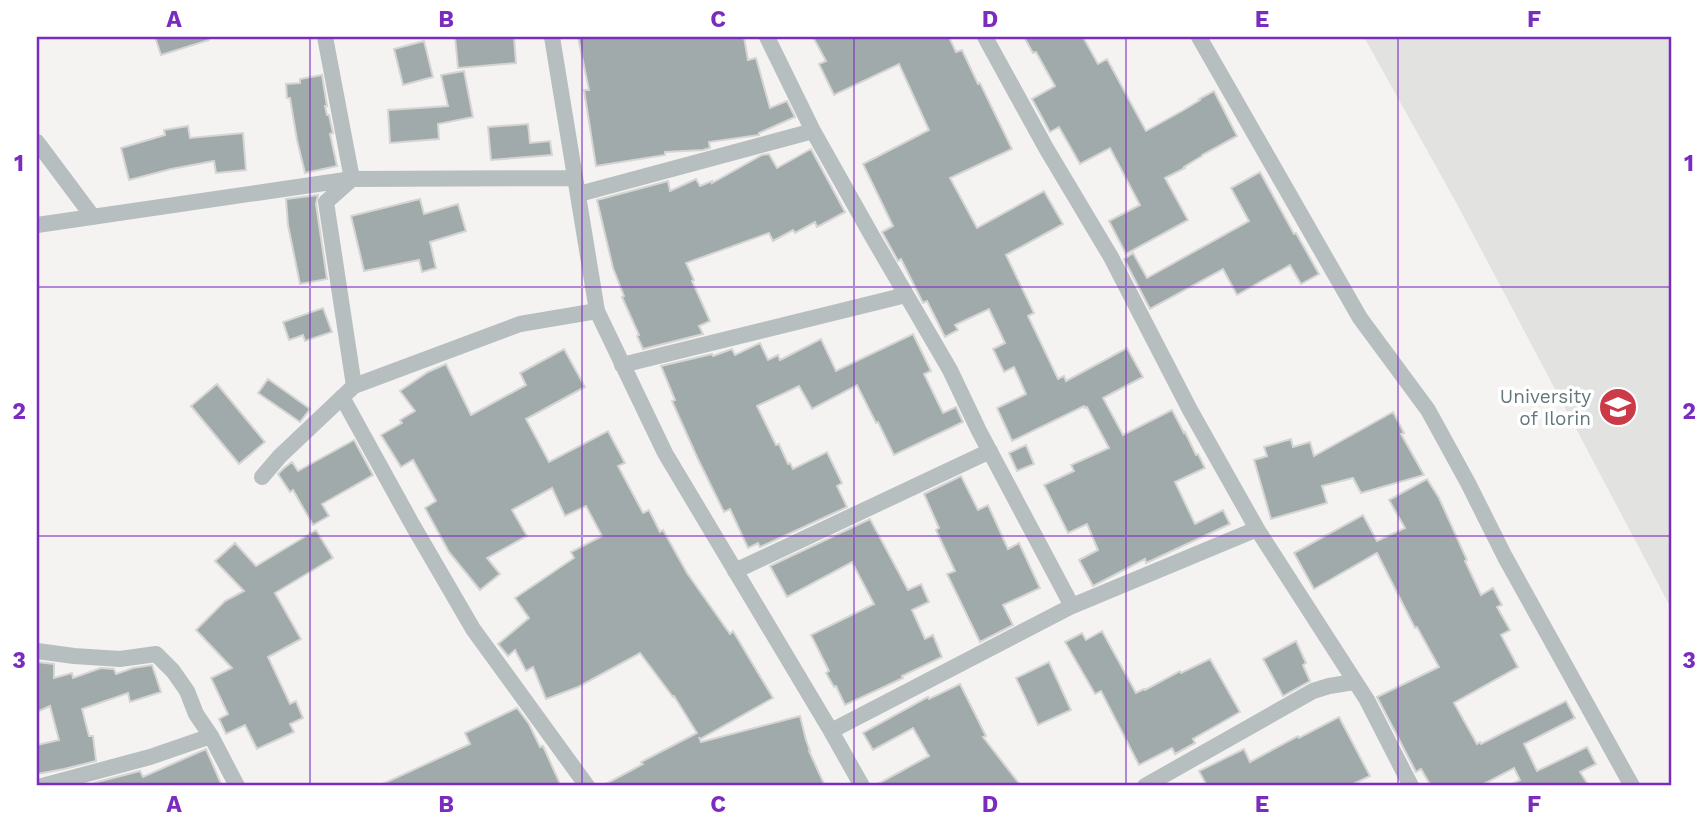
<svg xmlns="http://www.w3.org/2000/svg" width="1708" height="823" font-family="'Work Sans',sans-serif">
<rect width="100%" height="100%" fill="#f4f3f1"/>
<path fill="#e2e3e1" d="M1364 37H1671V608L1458 206Z"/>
<path fill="#a0aaab" stroke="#d5d5d4" stroke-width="2" d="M155 37H209V40L161 55Z
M455 37H514L516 63 458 68Z
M578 37H744L748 60 756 58 770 108 787 101 795 117 759 133V135L709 142 710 148 703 150 665 152V155L596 166 584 90H589Z
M813 37H949L956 52 962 50 978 84 980 83 1012 149 950 178 977 228 1044 191 1063 224 1006 255 1034 313 1028 316 1058 379 1064 376 1066 381 1127 348 1143 377 1103 398 1123 435 1172 410 1184 433 1185 432 1196 455 1198 454 1205 468 1175 482 1195 524 1223 510 1230 524 1146 563 1145 559 1093 586 1079 560 1098 550 1087 524 1068 533 1044 485 1074 471 1071 465 1109 448 1087 407 1085 408 1084 406 1012 441 997 408 1026 394 1014 367 1004 372 993 349 1005 343 989 309 955 325 958 330 945 337 927 301 923 303 901 259 898 261 882 232 893 226 863 164 929 130 899 64 834 95 819 64 826 61Z
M1024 37H1083L1098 64 1107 59 1146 131 1182 111 1200 100 1199 99 1214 91 1237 136 1202 155V156L1184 167 1185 168 1165 178 1188 220 1126 254 1109 221 1140 205 1110 148 1080 164 1059 127 1050 132 1032 99 1055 86 1036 52 1033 53Z
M424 41 433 77 403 85 394 49Z
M464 71 473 117 438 124 439 139 390 143 388 110 448 106 441 75Z
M322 75 327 106H325L327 115H329L333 133 330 134 337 166 305 173 297 140 290 98H287L286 84 300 83V79Z
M528 124 530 143 550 141 552 155 491 160 488 127Z
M188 126 190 138 243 133 246 170 216 173 214 161 171 169 129 180 121 148 165 135 164 130Z
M811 149 845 212 817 227 815 222 795 233 793 230 773 241 769 233 686 263 694 280 692 281 710 321 699 326 703 334 643 349 637 336 639 335 622 297 624 296 613 268 597 200 668 181 670 191 696 179 700 186 712 181V183L762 155 769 154 777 168Z
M1260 172 1294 234 1296 233 1319 274 1301 284 1290 265 1237 295 1223 269 1150 309 1124 259 1133 253 1147 278 1249 221 1231 188Z
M318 195 316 204 327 279 300 284 288 225 286 199Z
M420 199 424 214 458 204 466 231 430 242 436 268 422 272 419 260 364 271 351 216Z
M323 308 332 332 305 341 303 335 289 340 283 322Z
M913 334 931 371 924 374 943 413 956 407 963 422 894 455 878 422 876 423 857 385 812 409 799 386 757 406 776 445 779 444 788 464 790 463 793 469 827 452 842 483 837 486 847 507 760 547 758 543 748 548 730 509 724 512 697 457 672 401 675 400 661 366 712 354 713 356 732 349 735 355 760 343 768 360 778 355 780 360 821 339 836 371Z
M564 349 585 387 526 419 549 462 608 431 625 463 618 466 643 513 649 510 660 532 663 530 687 573 730 634 733 631 773 698 700 739 699 737 701 742 800 716 806 740 810 751H809L825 786H602L643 764 641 762 697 733 674 696 673 697 640 653 578 687 546 699 533 667 526 671 515 650 508 656 498 644 529 618 515 598 574 558 571 552 602 536 586 506 565 516 552 488 512 510 527 536 487 558 500 574 480 590 449 552 425 508 436 501 413 460 401 467 381 435 402 423 400 420 415 411 400 391 428 372 446 364 471 415 526 385 520 373Z
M268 379 310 409 300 422 258 393Z
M217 384 265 442 239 464 191 406Z
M1393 412 1404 433 1401 434 1424 475 1361 493 1353 478 1322 486 1327 503 1271 519 1254 460 1267 456 1264 447 1291 439 1293 447 1310 442 1314 456Z
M354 440 373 475 322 504 329 516 313 525 293 490 290 492 278 474 284 468 292 462 298 471Z
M1026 445 1034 464 1017 471 1009 453Z
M961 476 978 510 988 505 1008 549 1019 543 1040 588 1003 605 1013 625 980 642 947 574 955 571 936 530 939 528 924 494Z
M1427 479 1439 498 1467 560 1465 561 1481 595 1493 588 1502 605 1497 607 1510 630 1501 635 1518 667 1454 703 1477 744 1480 742 1481 744 1566 701 1575 718 1524 744 1537 771 1587 747 1596 764 1580 772 1589 786H1508L1520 780 1514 768 1480 786H1431L1421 769 1416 772 1377 697 1439 667 1417 627 1415 628 1377 553 1314 589 1294 553 1363 515 1377 541 1405 528 1389 500Z
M870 519 908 590 921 584 929 602 912 610 925 639 933 635 942 657 902 676 903 678 845 705 836 686 834 687 826 673 829 671 811 635 874 604 852 562 787 597 770 566Z
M316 530 333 558 275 593 301 639 268 657 290 704 296 701 303 718 290 724 294 732 257 749 245 725 226 734 219 719 228 714 211 678 232 668 196 630 225 601 244 591 215 561 235 543 256 566Z
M1102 631 1136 693 1144 689 1145 690 1180 671 1181 673 1210 659 1240 712 1193 739 1195 743 1175 754 1172 748 1139 765 1101 691 1095 694 1065 642 1082 633 1086 640Z
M1296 641 1306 663 1303 665 1310 681 1283 696 1263 659Z
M37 662 54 664V678L72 673 73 678 101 668 114 669 116 674 133 668 152 665 161 692 130 702 128 693 82 709 89 736H93L96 761 64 769 37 774V745L59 740 50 706 37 712Z
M1049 662 1071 710 1038 725 1016 678Z
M960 684 986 736 983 737 1021 786H874L929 756 913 728 873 750 863 733 928 697 929 699Z
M517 708 529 724 540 747 543 746 561 786H378L470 744 465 733Z
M1339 717 1370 776 1349 786H1207L1199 771 1244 749 1250 762 1298 736 1299 738Z
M206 749 222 786H88L97 782 140 771 143 777Z"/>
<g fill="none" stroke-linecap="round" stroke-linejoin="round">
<path stroke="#b7bebf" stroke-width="16" d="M325 37 352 179 326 202 354 386
M552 37 597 311 665 453 831 731 862 786
M767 37 813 131 872 236 950 370 979 431 1072 606
M985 37 1046 148 1111 257 1190 410 1257 529 1367 700 1411 786
M1199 37 1360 318 1428 410 1468 483 1505 557 1632 786
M37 142 93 217
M579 194 813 131
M37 225 352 179 575 178
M622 365 906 295
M342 397 412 524 473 629 587 786
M262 477 280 456 354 386 520 324 597 311
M735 571 990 451
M37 651 74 656 120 659 156 654 173 671 187 691 196 714 211 736 237 786
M831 731 1072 606 1257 529
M42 786 150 757 211 736
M1145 786 1313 691 1329 686 1354 682"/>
</g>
<path fill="none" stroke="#7b2cbf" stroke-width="2" stroke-opacity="0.55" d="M310 37V786M582 37V786M854 37V786M1126 37V786M1398 37V786M37 287H1671M37 536H1671"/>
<defs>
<symbol id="university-disc" viewBox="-11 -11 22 22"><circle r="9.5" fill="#cc3947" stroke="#fff"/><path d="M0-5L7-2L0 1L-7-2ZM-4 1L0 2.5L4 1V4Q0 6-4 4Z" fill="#fff"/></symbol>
</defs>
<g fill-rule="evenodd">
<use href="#university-disc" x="1596" y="385" width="44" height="44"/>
</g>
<g text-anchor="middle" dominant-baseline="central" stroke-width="7" stroke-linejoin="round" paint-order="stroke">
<g font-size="19" fill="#637679" stroke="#fff" text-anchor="end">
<text x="1591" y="396">University<tspan x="1591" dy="22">of Ilorin</tspan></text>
</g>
</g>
<rect width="1708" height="823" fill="none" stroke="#ffffff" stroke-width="77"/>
<rect x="38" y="38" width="1632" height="746" fill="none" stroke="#7b2cbf" stroke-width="2.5"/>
<g font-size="23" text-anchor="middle" font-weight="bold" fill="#7b2cbf">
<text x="174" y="27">A</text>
<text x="446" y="27">B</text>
<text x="718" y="27">C</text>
<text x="990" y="27">D</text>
<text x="1262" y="27">E</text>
<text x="1534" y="27">F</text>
<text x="19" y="171">1</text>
<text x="1689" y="171">1</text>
<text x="19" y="419">2</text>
<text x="1689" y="419">2</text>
<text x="19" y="668">3</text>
<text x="1689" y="668">3</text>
<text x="174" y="812">A</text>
<text x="446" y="812">B</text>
<text x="718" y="812">C</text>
<text x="990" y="812">D</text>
<text x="1262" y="812">E</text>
<text x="1534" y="812">F</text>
</g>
</svg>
